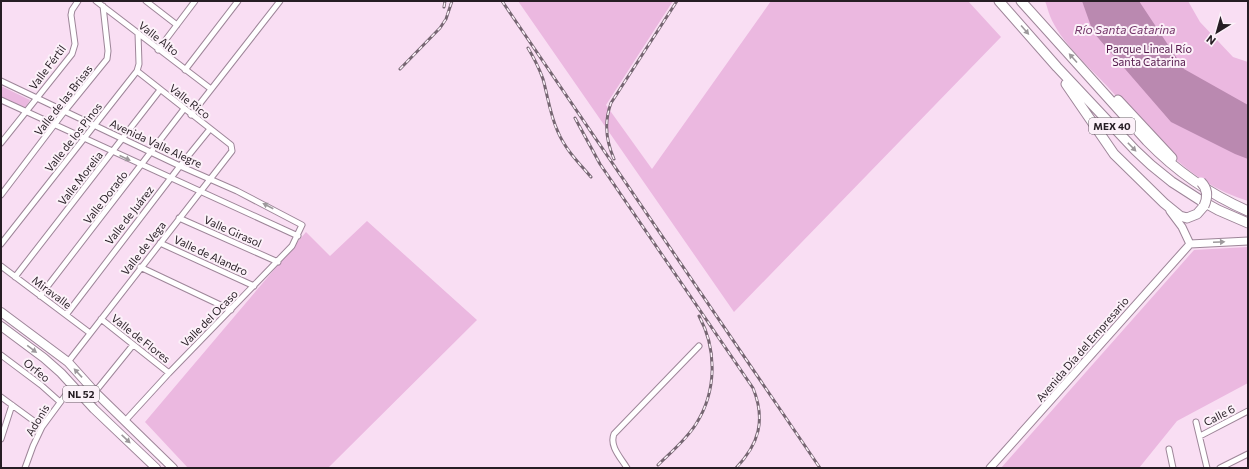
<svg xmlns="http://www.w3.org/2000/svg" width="1249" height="469" font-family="Commissioner,sans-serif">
<rect width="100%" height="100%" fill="#f9def3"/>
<path fill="#ebb8e0" d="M518 1H673L606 105 652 169 771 1H968L1001 37 734 312Z
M1045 1H1188L1200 22 1233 57 1248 62V201C1185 182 1149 132 1107 86 1088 66 1060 41 1050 16 1048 11 1047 6 1045 1Z
M1 86 30 100 25 108 1 97Z
M367 221 477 320 328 468H188L145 422 306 232 330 256Z
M1248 247V383L1177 421 1139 468H1001L1194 250Z"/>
<path fill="#ba89b0" d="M1082 1H1139L1184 69 1248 105V159L1235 154 1171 122 1093 32Z"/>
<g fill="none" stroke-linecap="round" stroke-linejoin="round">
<defs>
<path id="street" d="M96 1 211 89
M146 1 177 25
M158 50 195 1
M185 70 238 1
M1 81 180 166 237 191 302 225 292 246 169 373 125 421
M1 100 298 236
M191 115 280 1
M1 143 72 54 75 44 71 15 72 10 78 1
M1 195 64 112 107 59 108 51 103 6
M179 218 278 262
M160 243 254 286
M1 244 137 71 139 64 138 33
M1 266 90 333
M140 267 231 310
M15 277 160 90
M40 296 184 109
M66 315 180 166 210 129
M101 319 169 373
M1 355 41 385 60 402
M68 362 232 151 231 145 137 71
M95 392 133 345
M1 397 42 427
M1196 422 1207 468
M1200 436 1248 411
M1 439 12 405
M1169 449 1173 468
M25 468 33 446 42 427 73 385
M627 468C621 458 609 446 614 434L699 346
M1220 468 1248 454"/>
<path id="secondary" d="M1170 211 1182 227 1190 244
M1190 244 1248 241
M990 468 1190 244"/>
<path id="primary" d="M1 312 68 362 95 392 173 468
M1 326 44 358 61 373 94 409 156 468"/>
<path id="highway" d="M999 1 1057 67 1135 150 1151 165 1172 182 1200 200 1218 210 1248 223
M1021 1 1147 141C1176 171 1209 194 1248 211
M1066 84 1114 154 1164 203 1180 216 1187 218 1197 214 1204 206
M1118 100 1172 158"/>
</defs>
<use href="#street" stroke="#9e8699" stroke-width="7"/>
<use href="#secondary" stroke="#9e8699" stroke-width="9"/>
<use href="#primary" stroke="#9e8699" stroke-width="10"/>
<use href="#highway" stroke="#9e8699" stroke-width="11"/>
<use href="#street" stroke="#fff" stroke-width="5"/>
<use href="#secondary" stroke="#fff" stroke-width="7"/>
<use href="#primary" stroke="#fff" stroke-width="8"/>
<use href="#highway" stroke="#fff" stroke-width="9"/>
<defs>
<path id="rail" d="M502 1 820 468
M444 7 445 1
M528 48C534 58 539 68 543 79 548 97 550 115 558 132 565 149 579 163 591 177
M400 69 440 28 446 19 452 1
M575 118 600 164 753 388C766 420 759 444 736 468
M614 159C606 141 604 122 611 103L677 1
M658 465C671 452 686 440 696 424 717 391 717 349 699 316"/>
</defs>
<use href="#rail" stroke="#766672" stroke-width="3"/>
<use href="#rail" stroke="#fcf1f9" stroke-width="1.5" stroke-dasharray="4.5" stroke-linecap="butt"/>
<defs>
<path id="highway-bridge" d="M1201 182C1208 189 1208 197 1204 206"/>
</defs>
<use href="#highway-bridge" stroke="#9e8699" stroke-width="11" stroke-linecap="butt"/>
<use href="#highway-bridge" stroke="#fff" stroke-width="9"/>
</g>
<defs><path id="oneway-solid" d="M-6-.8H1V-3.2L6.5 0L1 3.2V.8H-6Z"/></defs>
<g fill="#9d999c">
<use href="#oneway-solid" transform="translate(1025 30) rotate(49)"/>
<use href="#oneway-solid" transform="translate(1073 58) rotate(-132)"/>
<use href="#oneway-solid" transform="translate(1132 147) rotate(46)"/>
<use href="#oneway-solid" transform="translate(125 158) rotate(24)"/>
<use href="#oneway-solid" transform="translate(268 206) rotate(-152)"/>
<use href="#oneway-solid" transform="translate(1219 242) rotate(-3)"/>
<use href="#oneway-solid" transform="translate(32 349) rotate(37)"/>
<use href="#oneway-solid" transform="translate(78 373) rotate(-133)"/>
<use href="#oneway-solid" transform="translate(126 439) rotate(43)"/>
</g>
<g text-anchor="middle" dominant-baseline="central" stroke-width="4" stroke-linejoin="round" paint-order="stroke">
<g fill="#fcf1f9" stroke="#665d64" stroke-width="1">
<rect x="1089" y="118" width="46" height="16" rx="3"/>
<rect x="63" y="386" width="36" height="16" rx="3"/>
</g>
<g font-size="10" font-weight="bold" fill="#261d24">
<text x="1112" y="126">MEX 40</text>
<text x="81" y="394">NL 52</text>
</g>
<g font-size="11" fill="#261d24" stroke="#fcf1f9">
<text transform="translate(159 38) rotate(38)">Valle Alto</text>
<text transform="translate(47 67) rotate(-53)">Valle Fértil</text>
<text transform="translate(63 100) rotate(-52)">Valle de las Brisas</text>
<text transform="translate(190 101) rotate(38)">Valle Rico</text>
<text transform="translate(73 137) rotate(-52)">Valle de los Pinos</text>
<text transform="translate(156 143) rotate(25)">Avenida Valle Alegre</text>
<text transform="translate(80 178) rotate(-52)">Valle Morelia</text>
<text transform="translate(105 197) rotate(-52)">Valle Dorado</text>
<text transform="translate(129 215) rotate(-52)">Valle de Juárez</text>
<text transform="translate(233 231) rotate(24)">Valle Girasol</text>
<text transform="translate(143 248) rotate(-52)">Valle de Vega</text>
<text transform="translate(211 255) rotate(25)">Valle de Alandro</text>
<text transform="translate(52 292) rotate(37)">Miravalle</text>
<text transform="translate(209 318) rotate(-45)">Valle del Ocaso</text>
<text transform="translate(141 338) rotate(38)">Valle de Flores</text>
<text transform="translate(1082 349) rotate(-49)">Avenida Día del Empresario</text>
<text transform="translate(37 370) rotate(38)">Orfeo</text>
<text transform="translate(1219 415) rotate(-27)">Calle 6</text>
<text transform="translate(37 420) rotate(-59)">Adonis</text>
</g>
<g font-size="11" fill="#53184b" stroke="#fcf1f9">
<text x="1149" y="48">Parque Lineal Río<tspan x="1149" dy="13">Santa Catarina</tspan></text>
</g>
<g font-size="12" font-style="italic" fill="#74376a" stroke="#fcf1f9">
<text x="1125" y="29">Río Santa Catarina</text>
</g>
</g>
<rect width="1249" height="469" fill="none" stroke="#261d24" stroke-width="4"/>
<g transform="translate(1217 32) rotate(217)" stroke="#fcf1f9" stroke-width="3" paint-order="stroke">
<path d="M0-3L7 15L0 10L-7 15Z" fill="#261d24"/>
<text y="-6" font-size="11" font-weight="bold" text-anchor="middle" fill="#261d24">N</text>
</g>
</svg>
